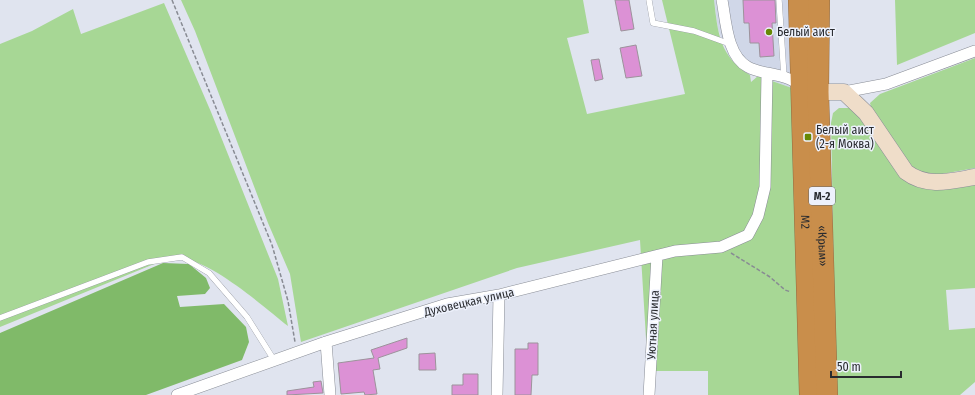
<svg xmlns="http://www.w3.org/2000/svg" width="975" height="395" font-family="'Fira Sans Condensed',sans-serif">
<rect width="100%" height="100%" fill="#e0e4ef"/>
<path fill="#d0d7e8" d="M714 0H821L792 88 758 76 750 75 737 67 728 55 718 29Z"/>
<path fill="#a7d795" d="M181 0H583L589 33 567 38 587 114 685 94 662 0H714C718 33 719 56 750 75L751 82 758 76 792 88 812 395H708V371H648L640 240 517 268 301 342 290 274 268 223 195 31Z
M895 0H975V33L897 65Z
M164 3 211 112 278 279 288 326C264 307 212 261 182 259 176 259 170 260 164 260L0 327V44L32 31 73 9 81 34Z
M975 58V168L931 176 918 173 905 159 872 111 870 103 880 94Z
M839 108H849L857 112 899 173 975 181V288L946 290 949 330 975 328V382L960 395H836L831 123 833 113Z"/>
<path fill="#80ba69" d="M163 263 189 264 206 278 210 288 205 294 177 296 180 307 224 304 246 327 249 342 242 360 146 395H0V333Z"/>
<path fill="#dc91d5" stroke="#9c939b" d="M615 0H629L634 29 621 31Z
M743 0H775L776 23H772L774 56 760 57 759 43H750L749 23H744Z
M636 45 642 76 626 78 620 48Z
M599 59 603 79 595 81 591 60Z
M407 338V348L378 358 380 369 373 370 377 394 365 395 364 392 341 394 338 363 374 358 371 350Z
M528 343H538V375H532L531 395H515V349H528Z
M435 353 436 370H419V354Z
M463 374H478V395H452V385H463Z
M321 381 323 393 287 395V391L314 387 313 382Z"/>
<g fill="none" stroke-linecap="round" stroke-linejoin="round">
<defs>
<path id="lane" d="M649 0 653 23 694 31 730 44
M779 0 784 77
M0 318 148 262 182 257 209 273 247 317 274 360"/>
<path id="street" d="M722 0C726 21 727 56 748 67 759 73 772 73 784 77 791 79 797 83 804 86
M844 92 886 84 975 51
M326 342 330 395
M177 395 326 342 447 304 499 295 675 251 721 247 748 235 758 216 765 187 767 74
M497 395 499 295
M649 395 657 256"/>
<path id="secondary" d="M818 92H844L866 113 906 172C927 188 951 181 975 177"/>
<g id="highway">
<path id="s1" d="M799 0 810 395"/>
<path id="s2" d="M819 0 818 92 827 395"/>
</g>
</defs>
<use href="#lane" stroke="#898d96" stroke-width="6"/>
<use href="#street" stroke="#898d96" stroke-width="12"/>
<use href="#secondary" stroke="#898d96" stroke-width="17"/>
<use href="#highway" stroke="#916b41" stroke-width="22"/>
<path stroke="#888b93" stroke-width="1.5" stroke-dasharray="4 2" stroke-linecap="butt" d="M172 0 272 245 288 301 295 342
M731 253 770 277 785 290 791 292"/>
<use href="#lane" stroke="#fff" stroke-width="5.5"/>
<use href="#street" stroke="#fff" stroke-width="11"/>
<use href="#secondary" stroke="#efddc9" stroke-width="16"/>
<use href="#highway" stroke="#c98e4b" stroke-width="21"/>
</g>
<g fill="#678805" stroke="#edf1fc" stroke-width="1.5">
<circle cx="769" cy="32" r="4"/>
<rect x="804" y="133" width="8" height="8" rx="2"/>
</g>
<g text-anchor="middle" dominant-baseline="central" stroke-width="3" stroke-linejoin="round" paint-order="stroke">
<rect fill="#edf1fc" stroke="#64666c" stroke-width="1" x="809" y="187" width="26" height="18" rx="3"/>
<g font-size="11" font-weight="bold" fill="#292b2f">
<text x="822" y="196">М-2</text>
</g>
<g font-size="12" fill="#292b2f" stroke="#edf1fc" text-anchor="start">
<text x="777" y="32">Белый аист</text>
<text x="816" y="130">Белый аист<tspan x="816" dy="14">(2-я Моква)</tspan></text>
</g>
<g font-size="12" fill="#292b2f" stroke="#edf1fc">
<text stroke="none"><textPath href="#s1" startOffset="222">М2</textPath></text>
<text stroke="none"><textPath href="#s2" startOffset="246">«Крым»</textPath></text>
<text transform="translate(469 302) rotate(-13)">Духовецкая улица</text>
<text transform="translate(653 325) rotate(-87)">Уютная улица</text>
</g>
</g>
<path d="M831 371v6h70v-6" fill="none" stroke="#292b2f" stroke-width="2"/>
<text x="837" y="371" font-size="12" fill="#292b2f" stroke="#edf1fc" stroke-width="3" paint-order="stroke">50 m</text>
</svg>
